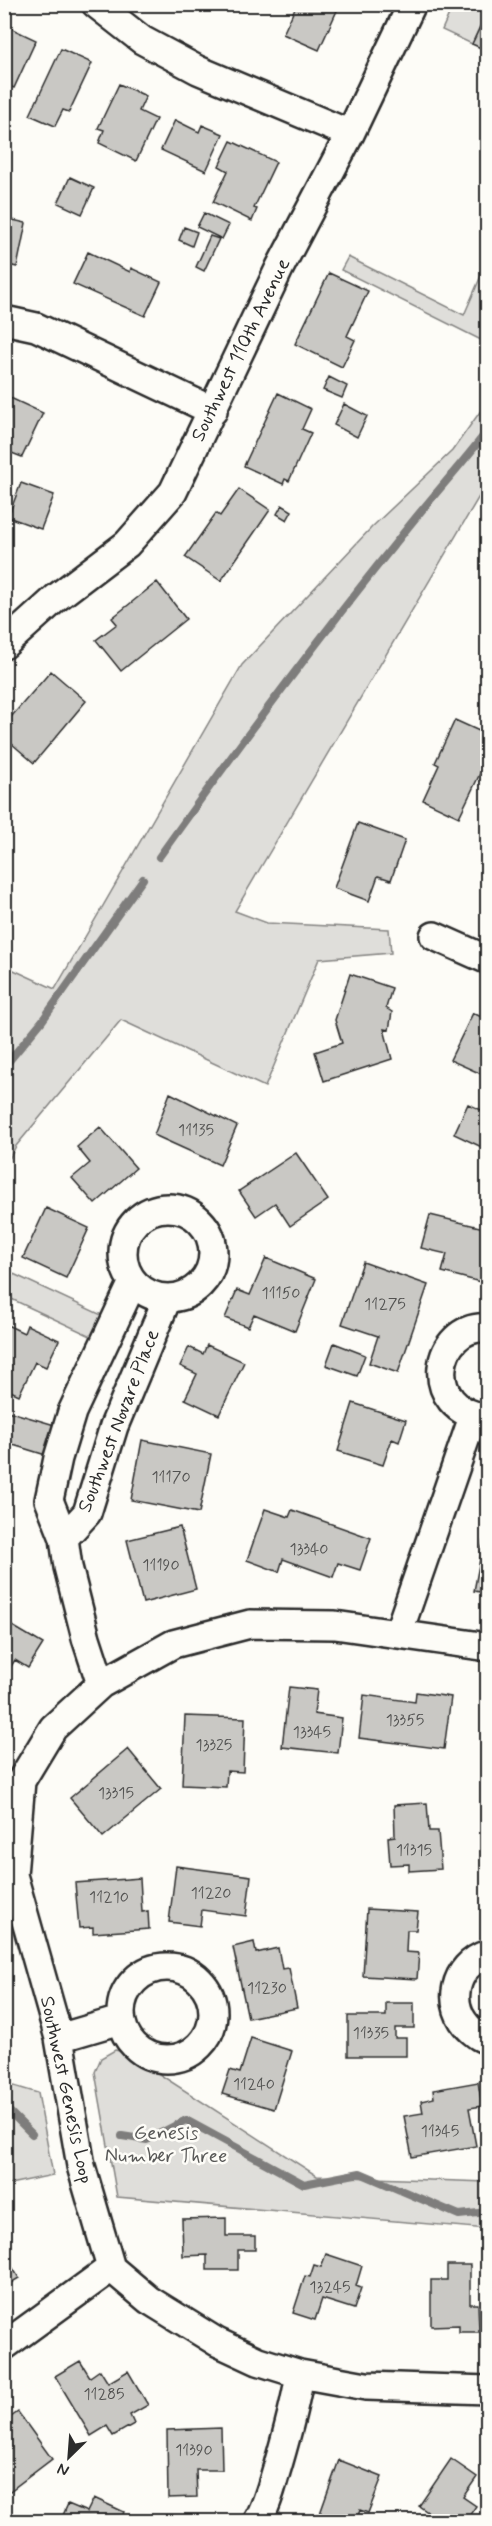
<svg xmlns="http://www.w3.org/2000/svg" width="492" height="2526" font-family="Mynerve,sans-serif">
<rect width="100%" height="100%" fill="#fdfcf7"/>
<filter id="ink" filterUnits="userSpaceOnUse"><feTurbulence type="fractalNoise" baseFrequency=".0167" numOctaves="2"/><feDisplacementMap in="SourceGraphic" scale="12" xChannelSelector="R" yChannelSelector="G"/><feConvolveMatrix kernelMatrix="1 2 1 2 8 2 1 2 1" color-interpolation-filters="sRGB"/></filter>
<g filter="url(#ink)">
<path fill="#dfdeda" stroke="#858482" stroke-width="1.5" d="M453 5H487V10L472 44 442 30Z
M348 257 464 315 487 262V343L341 270Z
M487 402V483L235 911 267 923 389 929 391 953 319 959 265 1087 121 1020 16 1146 5 1167V966L55 989 242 665 372 527 452 451Z
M5 1270 108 1318 97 1339 5 1296Z
M115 2050 124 2052 139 2061 317 2176 487 2182V2229L117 2197 95 2072 101 2058Z
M4 2083 38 2093 53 2175 5 2185Z"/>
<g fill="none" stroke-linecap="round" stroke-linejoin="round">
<path stroke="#7e7d7b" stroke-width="8" d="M159 857C236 749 315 643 398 540 427 502 459 468 488 430
M4 1067 42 1021 143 879
M4 2106 32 2134
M122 2136 147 2140 186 2120 304 2184 360 2173 459 2215 488 2212"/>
</g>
<path fill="#c9c8c4" stroke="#2b2b2b" stroke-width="1.5" d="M297 4H340L319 50 283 34Z
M488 10V51L472 44Z
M6 26 36 40 14 88 4 84Z
M61 49 92 63 69 112 63 110 55 126 30 115Z
M119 84 146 96 139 111 156 119 136 161 99 143 104 130 98 128Z
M175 120 199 132 202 125 223 134 206 171 161 150Z
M231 141 276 162 254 208 257 209 252 221 213 202 228 171 219 166Z
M70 177 94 188 82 214 58 203Z
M204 213 229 225 222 239 197 227Z
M4 218 26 223 17 267 4 264Z
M184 227 197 232 192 246 179 240Z
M210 236 219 239 204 271 196 267Z
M88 252 130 272 131 268 161 282 145 316 73 284Z
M329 273 368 291 347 336 355 340 342 367 295 344Z
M329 377 347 386 342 398 323 390Z
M278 393 311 409 302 429 311 433 289 481 285 479 283 484 244 466Z
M4 395 43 413 22 457 4 450Z
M344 404 367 416 357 437 334 425Z
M21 483 54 495 41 529 8 517Z
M239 489 270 510 221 581 185 557 216 513 220 516Z
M282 505 292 511 287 520 277 514Z
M157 582 186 619 121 671 96 640 117 624 112 618Z
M51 671 86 701 34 763 4 737V725Z
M455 720 488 735V757L459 817 423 800 439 765 435 763Z
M358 823 405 840 391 880 378 876 369 901 334 888Z
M350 974 392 988 386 1008 392 1012 389 1030 384 1029 392 1059 324 1081 315 1052 342 1043 335 1020Z
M473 1013 488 1020V1077L450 1060Z
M170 1093 237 1126 220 1165 154 1135Z
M468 1104 488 1113V1150L454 1134Z
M100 1127 136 1168 95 1204 72 1178 90 1163 77 1147Z
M296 1153 328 1200 290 1226 275 1203 256 1216 239 1191Z
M46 1208 89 1228 66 1278 23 1258Z
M430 1215 488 1229 482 1255 488 1257V1284L442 1272 447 1254 421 1248Z
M266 1258 316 1279 295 1331 254 1314 248 1327 225 1318 237 1290 250 1295Z
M363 1262 428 1285 398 1373 369 1363 378 1336 342 1324Z
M7 1325 24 1333 27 1325 59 1340 46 1367 35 1362 19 1395 4 1388V1330Z
M334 1343 365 1355 357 1376 326 1365Z
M207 1345 244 1362 219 1415 185 1399 197 1374 180 1366 189 1347 203 1354Z
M353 1403 406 1420 399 1442 392 1439 383 1465 338 1451Z
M4 1410 58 1426 49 1456 13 1445 4 1473Z
M142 1440 211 1454 199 1513 131 1500Z
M265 1509 289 1517 292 1510 371 1538 360 1570 338 1563 333 1577 283 1559 279 1572 247 1560Z
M180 1527 196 1589 143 1603 127 1540Z
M484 1538H488V1593L474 1591Z
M4 1621 43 1644 28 1668 15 1660 4 1677Z
M289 1687 317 1690 314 1714 342 1718 338 1753 282 1747Z
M416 1692 451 1697 444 1749 359 1738 364 1695 415 1702Z
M185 1716 245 1718 243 1772 227 1771 226 1787 182 1785Z
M128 1749 161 1789 103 1837 70 1798Z
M427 1803 429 1831H438L441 1869 409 1871V1864L390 1865 388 1837 395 1836 394 1805Z
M176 1866 251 1876 246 1916 202 1910 200 1926 169 1922Z
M140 1878 142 1912 148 1911 149 1929 93 1933V1927L79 1928 75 1883Z
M367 1909 418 1912 416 1930H407L406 1952 419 1953 417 1979 363 1976Z
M254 1942 256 1953 278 1948 282 1969 289 1968 297 2008 248 2018 233 1947Z
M386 2003H414V2028H395V2038H406V2056H348V2016H386Z
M251 2038 292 2051 274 2109 222 2094 230 2070 240 2073Z
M478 2082 482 2106 469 2108 476 2146 412 2157 404 2116 423 2113 421 2101 434 2098 433 2090Z
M226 2218V2236H255V2250H238V2270H207V2255L183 2256 182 2219Z
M4 2254 19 2278 4 2287Z
M326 2254 362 2266 356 2286 361 2288 354 2309 322 2299 315 2320 293 2313 305 2276 310 2277 314 2265 321 2267Z
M447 2265H470V2304H478L479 2332H459V2325L431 2326V2280H447Z
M80 2361 90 2377 100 2370 108 2383 128 2371 148 2405 130 2415 134 2424 113 2436 107 2426 91 2436 55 2376Z
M18 2412 52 2459 6 2494 4 2422Z
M221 2428 222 2470H196L197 2497 168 2498 167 2430Z
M451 2459 477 2477 463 2497 476 2506 465 2522H442L419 2506Z
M339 2460 382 2477 368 2513 360 2510 356 2522H317Z
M94 2498 124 2512 120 2522H60L68 2504 87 2512Z"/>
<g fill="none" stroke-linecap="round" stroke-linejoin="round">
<defs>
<path id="minor" d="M96 4 142 40 198 70 350 134
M4 320 36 327 213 411
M4 645 56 598 127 544 173 492 280 267 350 134 412 4
M434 936 488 960
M123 1253a45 45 0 1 1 90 0a45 45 0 1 1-90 0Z
M488 1328C434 1323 419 1411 488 1418
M64 1538 87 1513 114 1426 167 1299
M398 1634 473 1417
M488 1647 335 1625 250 1624 173 1644 101 1684 53 1728 21 1781 13 1875 59 2038 81 2166 111 2268 149 2300 217 2342 258 2361 300 2374 366 2386 488 2390
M101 1684 86 1638 68 1567 64 1538 49 1500 58 1458 72 1412 133 1282
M488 1954C453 1965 445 2007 471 2030 477 2035 480 2038 488 2040
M121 2013a46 46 0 1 1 92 0a46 46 0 1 1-92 0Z
M59 2038 120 2020
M4 2346 111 2268
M257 2522C268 2504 272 2484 278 2465 287 2434 295 2405 300 2374"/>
</defs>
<use href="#minor" stroke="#2b2b2b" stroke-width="32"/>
<use href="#minor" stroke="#fdfcf7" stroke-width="27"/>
</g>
</g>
<g text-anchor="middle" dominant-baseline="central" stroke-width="5" stroke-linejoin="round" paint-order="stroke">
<g font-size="16" fill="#525251">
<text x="196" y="1130">11135</text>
<text x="281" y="1293">11150</text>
<text x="385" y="1304">11275</text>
<text x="171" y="1477">11170</text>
<text x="309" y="1549">13340</text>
<text x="161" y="1565">11190</text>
<text x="405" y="1720">13355</text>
<text x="312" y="1732">13345</text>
<text x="214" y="1745">13325</text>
<text x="116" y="1793">13315</text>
<text x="414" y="1850">11315</text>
<text x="211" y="1893">11220</text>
<text x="109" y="1897">11210</text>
<text x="267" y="1988">11230</text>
<text x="371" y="2033">11335</text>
<text x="254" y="2084">11240</text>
<text x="440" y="2131">11345</text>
<text x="330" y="2287">13245</text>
<text x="104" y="2394">11285</text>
<text x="194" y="2450">11390</text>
</g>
<g font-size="20" fill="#2b2b2b" stroke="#fdfcf7">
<text transform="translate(241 350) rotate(-64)">Southwest 110th Avenue</text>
<text transform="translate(119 1421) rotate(-69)">Southwest Novare Place</text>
<text transform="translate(66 2090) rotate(78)">Southwest Genesis Loop</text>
</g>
<g font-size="20" fill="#585857" stroke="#fdfcf7">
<text x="166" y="2133">Genesis<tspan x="166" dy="23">Number Three</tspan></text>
</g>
</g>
<rect width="492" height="2526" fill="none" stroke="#fdfcf7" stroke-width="24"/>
<rect x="12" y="12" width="468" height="2502" fill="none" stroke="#2b2b2b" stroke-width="2" filter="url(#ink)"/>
<g transform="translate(69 2457) rotate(205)" stroke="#fdfcf7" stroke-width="4.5" paint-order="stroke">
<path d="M0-4.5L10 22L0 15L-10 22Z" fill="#2b2b2b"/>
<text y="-9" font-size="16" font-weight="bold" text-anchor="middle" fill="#2b2b2b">N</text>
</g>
</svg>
